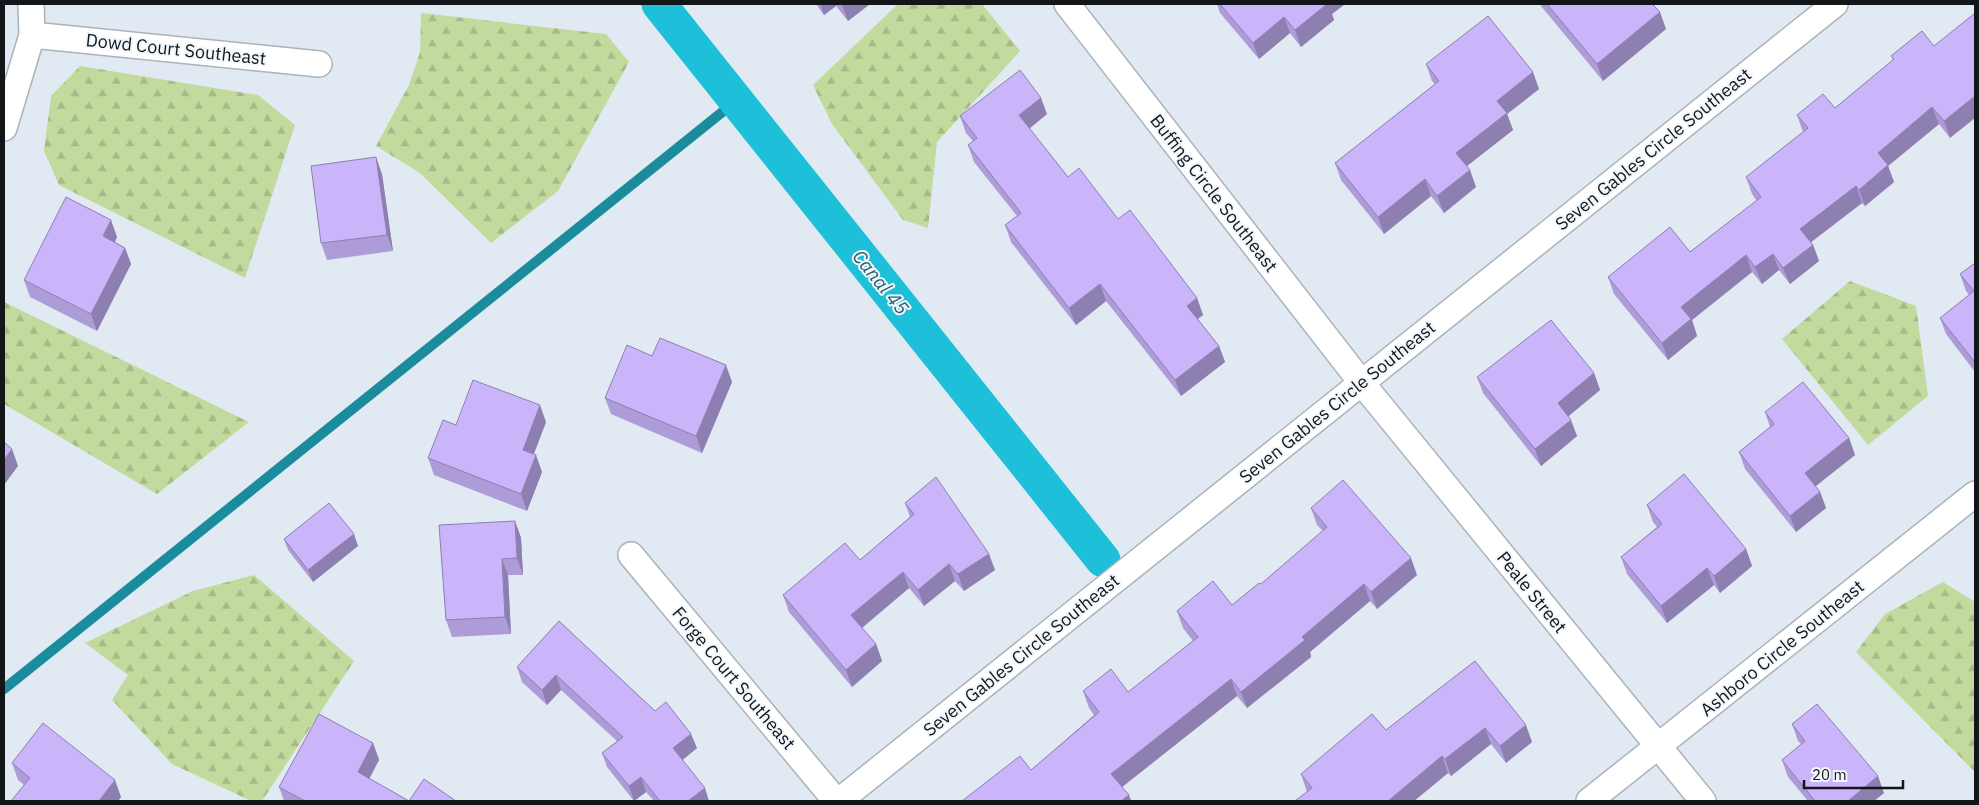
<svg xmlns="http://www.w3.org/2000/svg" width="1979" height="805" font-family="'IBM Plex Sans',sans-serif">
<defs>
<pattern id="forest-firs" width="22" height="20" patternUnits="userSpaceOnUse" patternTransform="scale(1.25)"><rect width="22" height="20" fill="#c2da9d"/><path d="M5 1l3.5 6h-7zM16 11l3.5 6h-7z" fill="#a6ba86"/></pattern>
</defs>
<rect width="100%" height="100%" fill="#e1eaf2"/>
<path fill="url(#forest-firs)" d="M898 4H982L1020 51 937 142 928 228 903 220 832 124 813 85Z
M421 13 606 34 629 62 558 191 491 243 420 173 376 146 409 85 420 52Z
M80 66 258 95 295 125 245 278 59 185 44 151 51 96Z
M1850 281 1916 306 1928 396 1868 445 1782 339Z
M4 302 249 422 157 494 4 404Z
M254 575 354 661 262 801H251L172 764 112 700 128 675 85 643 193 591Z
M1943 582 1975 602V772L1856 652 1885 614Z"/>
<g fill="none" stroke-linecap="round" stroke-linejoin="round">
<path stroke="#1b8c9e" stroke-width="10" d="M4 689 736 101"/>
<path stroke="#1ebfd8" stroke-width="35" d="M659 4 1103 560"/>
<defs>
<path id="minor" d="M1067 4 1361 382 1703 801
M32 35 319 64
M4 128 32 35 31 4
M631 555 836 801
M839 801 1835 4
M1589 801 1975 494"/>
</defs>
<use href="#minor" stroke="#aab2ba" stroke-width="28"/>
<use href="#minor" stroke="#fff" stroke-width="25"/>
</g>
<path fill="#ae9cd8" d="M816 4H870L848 21 836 6 824 15Z
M1217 4H1345L1332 14 1334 20 1301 47 1290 33 1259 59 1220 13Z
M1541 4H1657L1654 6 1666 29 1603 81 1541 6Z
M1922 31 1950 138 1939 124 1888 166 1894 182 1865 206 1862 203 1811 242 1813 245 1819 261 1790 284 1779 270 1762 284 1752 272 1692 320 1697 336 1668 360 1614 294 1608 277 1690 252 1757 201 1752 194 1746 177 1803 132 1797 115 1835 108 1893 60 1891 56Z
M1426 64 1539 89 1507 114 1513 130 1466 166 1476 187 1444 213 1431 196 1384 234 1341 180 1335 163 1435 84 1432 81Z
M1047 114 1029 129 1068 177 1118 219 1197 298 1203 315 1198 319 1219 346 1225 362 1181 396 1106 301 1076 325 1011 242 1005 225 1017 216 974 162 968 145 973 141 966 133 960 116Z
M382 174 393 251 327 260 321 243Z
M117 237 115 242 125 248 131 264 97 331 30 297 24 280Z
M1975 263V372L1946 334 1940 318 1969 295 1966 291 1960 274Z
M652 356 732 382 702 453 611 414 605 398Z
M1594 373 1600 390 1568 416 1577 436 1541 466 1483 393 1477 377Z
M1765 412 1849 438 1855 455 1815 486 1820 492 1826 508 1796 532 1745 469 1739 452 1770 427Z
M546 422 533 454 542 472 527 511 434 475 428 458 456 425Z
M905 503 995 570 964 591 955 581 924 606 909 588 862 628 876 644 882 661 852 687 789 612 783 595 860 560 910 517Z
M1647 505 1746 549 1752 566 1720 593 1714 585 1667 623 1627 574 1621 557 1657 527 1653 522Z
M1311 508 1417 575 1377 609 1370 601 1310 652 1311 657 1247 708 1237 696 1122 787 1129 795 1131 801H962L1031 770 1094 715 1089 708 1083 691 1128 692 1193 641 1183 628 1177 611 1232 605 1261 584 1323 531 1317 525Z
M515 521 521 538 523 575H508L511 634 452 637 446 620Z
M284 539 358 546 313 582 288 550Z
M559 621 655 711 697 748 682 760 709 801H654L646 792 634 801 607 767 602 753 617 741 561 690 547 705 522 682 517 667Z
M1475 661 1532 742 1506 763 1491 744 1451 776 1448 773 1414 801H1295L1307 792 1301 774 1386 730Z
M1792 724 1884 793 1874 801H1808L1788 777 1782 760 1801 744 1798 741Z
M373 743 379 760 369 778 409 801H456H284L279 787Z
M12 763 121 797 118 801H11L24 785 18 780Z"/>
<path fill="#8d7fb0" d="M820 4H836V6L824 15Z
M843 4H870L848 21 842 5Z
M1326 4H1345L1332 14 1334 20 1301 47 1295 30Z
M1660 12 1666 29 1603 81 1597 64Z
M1284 17 1290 33 1259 59 1253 43Z
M1533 72 1539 89 1507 114 1513 130 1462 170 1456 153 1497 101Z
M1975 96V118L1950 138 1944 121Z
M1041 98 1047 114 1025 132 1019 115Z
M1932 107 1939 124 1888 166 1894 182 1865 206 1859 190 1878 153Z
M376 157 382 174 393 251 387 235Z
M1470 170 1476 187 1444 213 1437 196Z
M1425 179 1431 196 1384 234 1378 217Z
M1856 186 1862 203 1806 246 1800 229Z
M111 220 117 237 109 253 103 236Z
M1813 245 1819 261 1790 284 1783 268Z
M125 248 131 264 97 331 91 314Z
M1773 254 1779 270 1762 284 1755 267Z
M1746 255 1752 272 1692 320 1697 336 1668 360 1662 343 1681 307Z
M1100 284 1106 301 1076 325 1069 308Z
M1197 298 1203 315 1193 322 1187 306Z
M1219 346 1225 362 1181 396 1175 380Z
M726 365 732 382 702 453 696 436Z
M1594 373 1600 390 1564 420 1558 403Z
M540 405 546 422 529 467 523 450Z
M1571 420 1577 436 1541 466 1535 449Z
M1849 438 1855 455 1811 490 1805 473Z
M12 449 18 466 4 485V460Z
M536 455 542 472 527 511 521 494Z
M1820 492 1826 508 1796 532 1790 516Z
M515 521 521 538 523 575 517 558Z
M354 534 358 546 313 582 308 570Z
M1746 549 1752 566 1720 593 1714 576Z
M989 554 995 570 964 591 958 574Z
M1411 558 1417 575 1377 609 1371 592Z
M502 559 508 575 511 634 505 617Z
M949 564 955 581 924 606 918 590Z
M1707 568 1714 585 1667 623 1661 606Z
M903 572 909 588 858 631 851 615Z
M1364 584 1370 601 1310 652 1311 657 1247 708 1241 692 1302 637Z
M876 644 882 661 852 687 846 670Z
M556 675 561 690 547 705 542 690Z
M1231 679 1237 696 1117 791 1111 774Z
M1526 725 1532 742 1506 763 1500 746Z
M1485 728 1491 744 1451 776 1445 759Z
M691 734 697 748 679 763 673 748Z
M373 743 379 760 364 789 358 772Z
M1442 756 1448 773 1414 801H1388Z
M1878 776 1884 793 1874 801H1848Z
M641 777 646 792 634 801 629 786Z
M115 780 121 797 118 801H99Z
M705 788 709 801H688Z
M1129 795 1131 801H1121Z"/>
<path fill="#cab5fb" stroke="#8d7fb0" d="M1220 4H1327L1295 30 1284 17 1253 43Z
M1547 4H1652L1660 12 1597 64Z
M1975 13V96L1944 121 1932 107 1878 153 1888 165 1859 190 1856 186 1800 229 1813 245 1783 268 1773 254 1755 267 1746 255 1681 307 1691 319 1662 343 1608 277 1670 227 1690 252 1761 197 1746 177 1808 128 1797 115 1823 94 1835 108 1894 59 1891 56 1922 31 1934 46Z
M1488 16 1533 72 1497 101 1507 113 1456 153 1470 170 1437 196 1425 179 1378 217 1335 163 1439 81 1426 64Z
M1020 70 1041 98 1019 115 1068 177 1079 168 1118 219 1130 210 1197 298 1187 306 1219 346 1175 380 1100 284 1069 308 1005 225 1021 213 968 145 977 138 960 116Z
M376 157 387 235 321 243 311 166Z
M66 197 111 220 103 236 125 248 91 314 24 280Z
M1975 263V360L1974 361 1940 318 1974 291 1960 274Z
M1551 320 1594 373 1558 403 1571 420 1535 449 1477 377Z
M660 338 726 365 696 436 605 398 627 345 652 356Z
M473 380 540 405 523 450 536 455 521 494 428 458 443 420 456 425Z
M1803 382 1849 438 1805 473 1820 492 1790 516 1739 452 1774 424 1765 412Z
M4 442 12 449 4 460Z
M1684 474 1746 549 1714 576 1707 568 1661 606 1621 557 1662 524 1647 505Z
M936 477 989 554 958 574 949 564 918 590 903 572 851 615 876 644 846 670 783 595 845 543 860 560 914 514 905 503Z
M1343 480 1411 558 1371 592 1364 584 1302 637 1305 640 1241 692 1231 679 1111 774 1129 795 1121 801H962L1020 756 1031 770 1099 712 1083 691 1111 669 1128 692 1198 637 1177 611 1213 581 1232 605 1259 583 1261 584 1327 527 1311 508Z
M329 503 354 534 308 570 284 539Z
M515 521 517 558 502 559 505 617 446 620 439 525Z
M559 621 655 711 666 702 691 734 673 748 705 788 688 801H660L641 777 629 786 602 753 623 737 556 675 542 690 517 667Z
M1475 661 1526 725 1500 746 1485 728 1445 759 1442 756 1388 801H1295L1312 788 1301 774 1372 714 1386 730Z
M1817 704 1878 776 1848 801H1815L1782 760 1805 741 1792 724Z
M319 714 373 743 358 772 409 801 424 779 456 801H305L279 787Z
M43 723 115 780 99 801H11L30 778 12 763Z"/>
<g text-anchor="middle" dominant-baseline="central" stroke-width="4" stroke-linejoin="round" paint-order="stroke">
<g font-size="18" fill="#131618" stroke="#f0f7fd">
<text transform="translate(176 49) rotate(6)">Dowd Court Southeast</text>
<text transform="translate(1653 149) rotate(-39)">Seven Gables Circle Southeast</text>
<text transform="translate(1214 193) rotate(52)">Buffing Circle Southeast</text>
<text transform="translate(1337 402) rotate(-39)">Seven Gables Circle Southeast</text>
<text transform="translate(1532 592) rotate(51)">Peale Street</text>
<text transform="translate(1782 648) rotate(-39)">Ashboro Circle Southeast</text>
<text transform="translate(1021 655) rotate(-39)">Seven Gables Circle Southeast</text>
<text transform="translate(734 678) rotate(50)">Forge Court Southeast</text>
</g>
<g font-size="19" font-style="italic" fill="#255e69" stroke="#f0f7fd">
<text transform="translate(881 282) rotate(51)">Canal 45</text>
</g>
</g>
<rect width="1979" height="805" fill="none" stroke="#131618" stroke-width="10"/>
<path d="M1804 780v8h99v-8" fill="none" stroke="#131618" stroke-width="2.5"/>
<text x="1812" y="780" font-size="15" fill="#131618" stroke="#f0f7fd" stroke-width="4" paint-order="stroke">20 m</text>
</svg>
